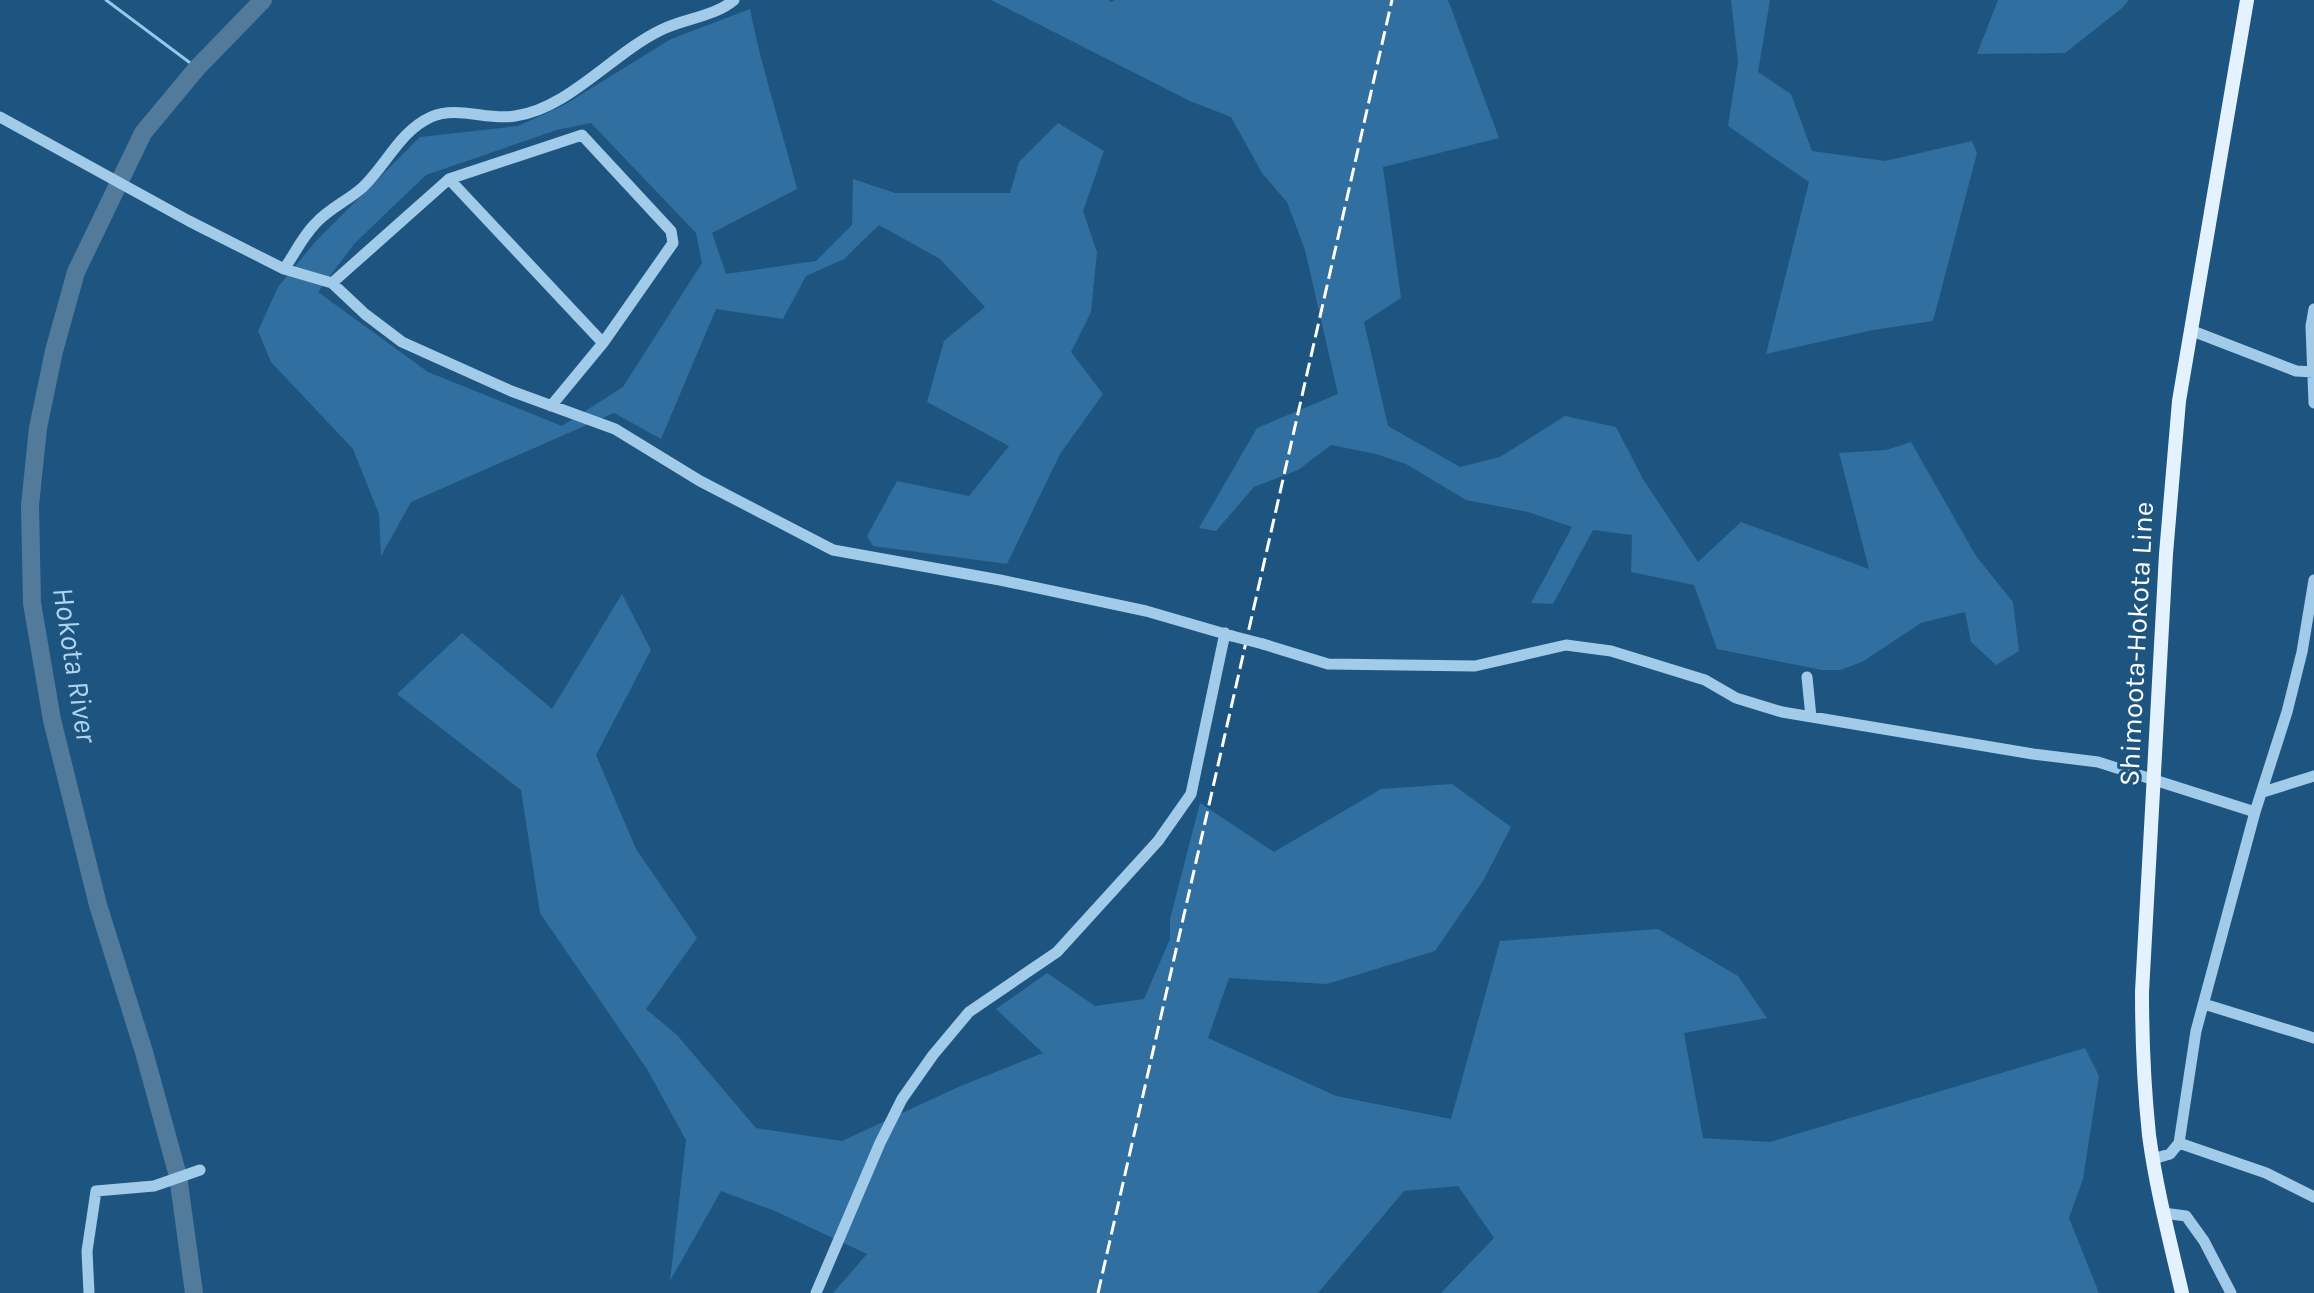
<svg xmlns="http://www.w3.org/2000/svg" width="2314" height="1293" font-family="Karla,sans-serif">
<rect width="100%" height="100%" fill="#1d5580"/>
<path fill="#306f9f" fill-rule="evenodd" d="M991 0H1108L1112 2 1114 0H1448L1499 138 1383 167 1401 298 1364 322 1388 426 1460 467 1500 457 1565 416 1616 427 1643 479 1698 562 1741 522 1869 569 1839 453 1886 450 1911 442 1976 556 2013 602 2019 651 1996 665 1971 642 1965 612 1921 623 1862 662 1840 670H1822L1717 649 1694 585 1631 572 1632 535 1593 530 1553 604 1531 603 1572 527 1528 512 1466 500 1406 464 1376 454 1331 445 1298 470 1254 487 1216 531 1199 528 1257 428 1338 394 1305 250 1287 202 1262 173 1231 117 1190 101Z
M1731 0H1770L1758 72 1791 94 1812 151 1885 161 1972 141 1977 153 1933 321 1873 330 1766 354 1809 182 1728 126 1738 62Z
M1998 0H2129L2122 8 2065 53 1977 54Z
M750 9C762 71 782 129 797 189L712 233 726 274 816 261 852 225 853 179 895 193H1010L1019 162 1058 123 1104 151 1083 211 1097 252 1091 312 1071 352 1103 394 1060 454 1007 564 873 546 867 536 897 481 969 496 1009 446 927 402 944 341 985 307 940 259 879 225 844 259 806 276 783 319 716 309 661 439 614 413 411 502 381 556 379 514 353 449 271 362 258 331 278 287 316 241 420 137 518 126 564 105 671 39ZM591 123 696 233 702 263 623 387 562 426 428 372 318 292 354 244 426 175 557 130Z
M622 594 651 650 596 755 636 849 697 938 646 1009 677 1035 756 1128 842 1141 956 1088 1043 1053 996 1009 1047 973 1095 1006 1144 999 1170 939V919L1200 803 1274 852 1381 789 1452 784 1511 827 1483 881 1435 951 1327 984 1229 978 1208 1038 1336 1096 1451 1119 1500 941 1658 929 1738 976 1767 1018 1684 1033 1703 1138 1770 1142 2085 1048 2099 1076 2083 1179 2069 1218 2099 1293H1441L1494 1238 1458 1186 1404 1191 1318 1293H833L867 1254 775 1211 721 1191 670 1281 686 1140 647 1069 540 913 521 790 397 694 462 633 552 709Z"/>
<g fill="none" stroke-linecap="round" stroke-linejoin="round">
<path stroke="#95c7eb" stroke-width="3" d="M106 0 197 68"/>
<path stroke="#527b9b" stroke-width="18" d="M194 1293 178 1176 144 1052 98 905 52 720 32 603 30 505 38 428 54 351 76 272 143 133 197 68 263 0"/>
<path stroke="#a1cbe9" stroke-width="11" d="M0 117 189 221 284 269 332 283 365 314 402 342 511 391 615 429 700 481 833 550 1000 580 1146 611 1232 636
M449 179 603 343
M284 269C294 255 303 236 315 224 328 209 349 200 363 187 387 164 400 131 431 117 457 105 488 121 515 116 568 109 613 53 661 30 685 18 714 17 734 0
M332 283 449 179 582 135 671 231 673 243 603 343 551 406
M2314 309 2311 326 2314 403
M2190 330 2296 371 2314 372
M1263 644 1328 664 1475 666 1566 645 1611 651 1705 680 1736 698 1782 712 2033 754 2098 762 2255 812
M1807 677 1811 717
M2263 792 2314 776
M2204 1004 2314 1038
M2179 1143 2266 1173 2314 1197
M2153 1159 2170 1154 2179 1143 2196 1031 2255 812 2287 712 2302 652 2314 580
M2163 1213 2186 1216 2204 1241 2231 1293
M89 1293 87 1251 96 1191 154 1186 200 1170
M816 1293 880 1143 902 1099 933 1055 969 1012 1057 952 1158 841 1191 794 1225 633"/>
<path stroke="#e4f1fe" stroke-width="14" d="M2182 1293C2170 1241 2156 1188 2149 1135 2144 1087 2142 1040 2142 992L2166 554 2179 401 2247 0"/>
<path stroke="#fff" stroke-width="3" stroke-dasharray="14 6" stroke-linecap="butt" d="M1098 1293 1392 0"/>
<path stroke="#a1cbe9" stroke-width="11" d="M1232 636 1263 644"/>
</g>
<g text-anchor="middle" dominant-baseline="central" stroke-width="6" stroke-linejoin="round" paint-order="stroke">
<g font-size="28" fill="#fff" stroke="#1d5580">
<text transform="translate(2136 644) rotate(-87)">Shimoota-Hokota Line</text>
</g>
<g font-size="30" font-style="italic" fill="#add4f1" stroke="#1d5580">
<text transform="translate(75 665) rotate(81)">Hokota River</text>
</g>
</g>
</svg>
